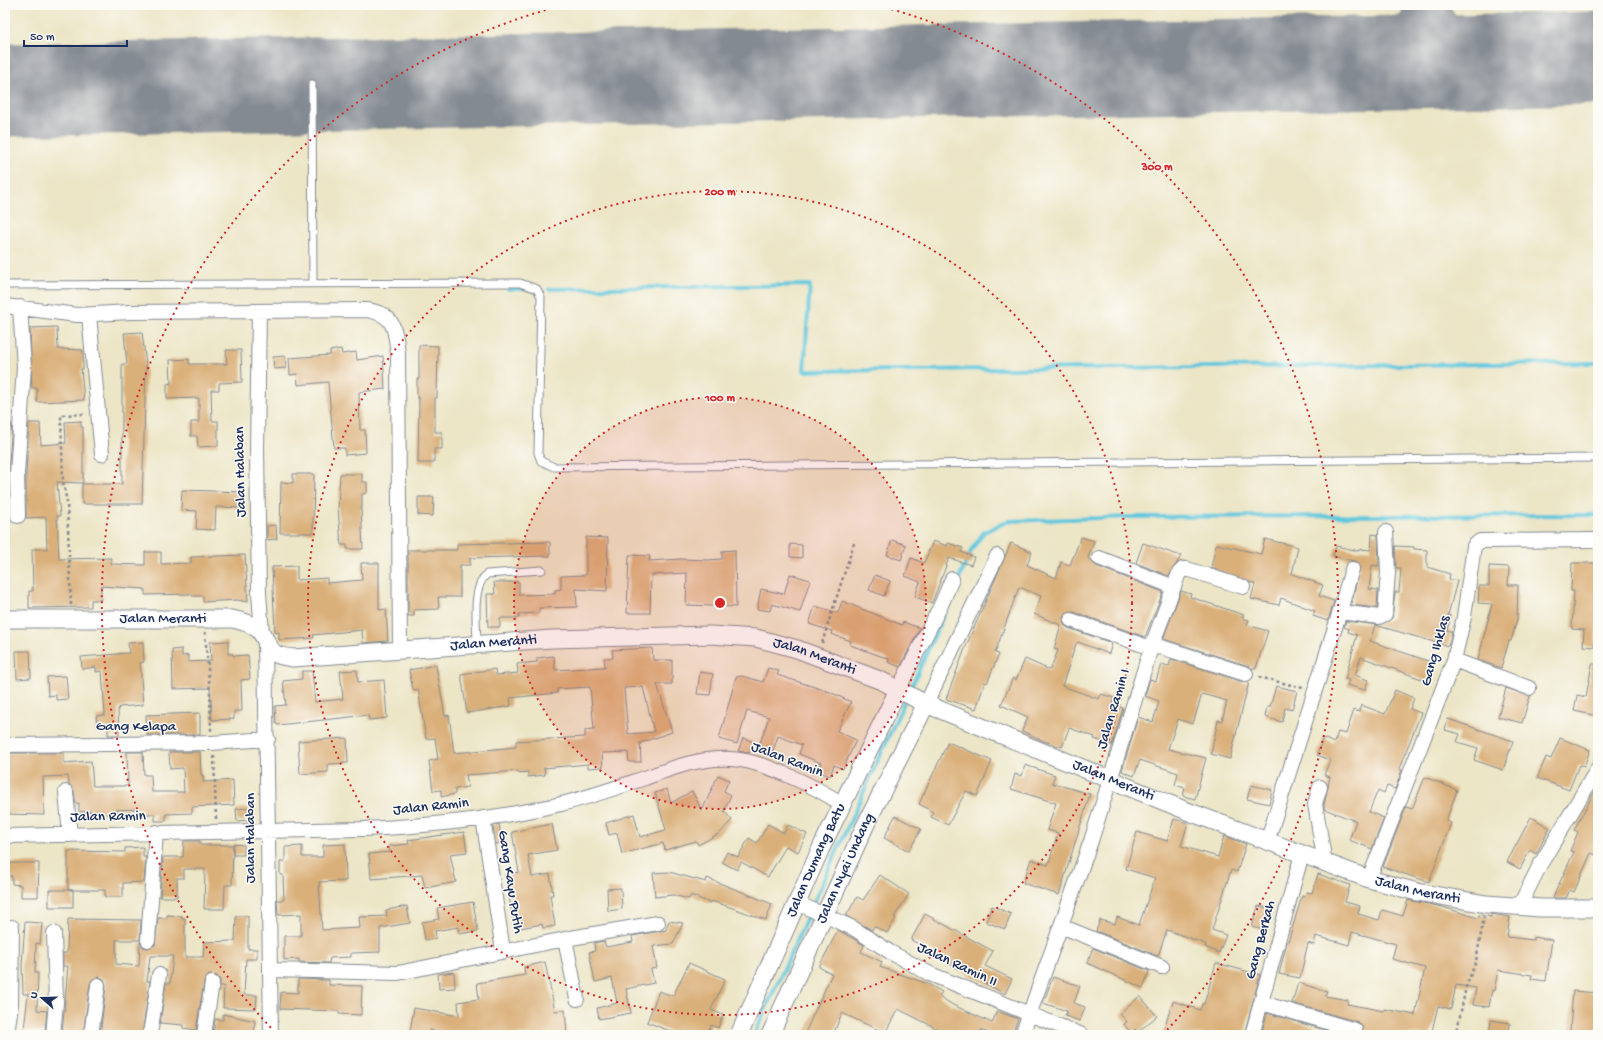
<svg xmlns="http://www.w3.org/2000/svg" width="1603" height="1040" font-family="'Gochi Hand',sans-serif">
<rect width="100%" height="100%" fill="#fdfcf7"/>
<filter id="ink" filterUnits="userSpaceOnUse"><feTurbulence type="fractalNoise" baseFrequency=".025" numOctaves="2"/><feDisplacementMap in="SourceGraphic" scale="8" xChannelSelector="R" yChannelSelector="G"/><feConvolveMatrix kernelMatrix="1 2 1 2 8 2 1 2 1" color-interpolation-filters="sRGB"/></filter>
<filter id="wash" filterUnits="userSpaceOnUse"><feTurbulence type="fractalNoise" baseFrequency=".012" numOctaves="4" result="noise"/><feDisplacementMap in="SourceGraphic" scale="16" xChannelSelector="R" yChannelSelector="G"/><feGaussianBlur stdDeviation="0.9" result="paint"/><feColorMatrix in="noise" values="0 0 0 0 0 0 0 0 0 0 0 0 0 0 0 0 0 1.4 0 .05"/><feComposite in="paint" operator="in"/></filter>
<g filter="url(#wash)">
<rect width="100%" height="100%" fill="#ece5c6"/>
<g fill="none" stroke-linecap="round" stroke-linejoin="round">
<path stroke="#60c7dd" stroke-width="4" d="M508 289H525
M549 289 810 285 804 371 1598 363
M956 586 972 549 984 532 1008 521 1131 517 1598 515
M910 690 947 607
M754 1035 906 698"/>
<path stroke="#848a92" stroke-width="37" d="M1430 5C1442 41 1469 49 1502 60
M1355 63C1376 56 1398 48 1412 31 1418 24 1421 13 1424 5"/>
<path stroke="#848a92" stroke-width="93" d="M5 90 1598 58"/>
</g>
<g id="blocks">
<path fill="#dab07a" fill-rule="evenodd" d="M57 327 58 349 83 350V369H81L84 400 37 402V388H32L30 328Z
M142 332 146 364 142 504H82V484H122V364H127L124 333Z
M419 345 438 346 437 398H435V432H442V449H434V463H418L419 398H417V379H419Z
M341 349 342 354 356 352 357 360 383 356 385 389 359 392 360 430H365L366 453 345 455V448H334L328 382 298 385 297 374 290 375 289 358 330 355V351Z
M226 350H241L242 382 219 383V390H211L212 421H218V446L198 447 197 436H191V422H199V398L167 399V384L171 383 170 360 189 359V364H227Z
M285 356 286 368 274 369 273 357Z
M81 421V427H83V483L57 482 60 516H57L59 559 111 558V564L145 565V552H161V564L191 563V557L245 555 248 602 237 600 203 602V596H192V594L145 595V589L101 586V600H91V607L29 608V591H33L32 549H47L46 517 26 518V474L29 423H40L41 445 66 443 65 422Z
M5 424H12L8 474 9 514H5Z
M293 474H314L313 533H280L281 482 293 483Z
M340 474H362V482H367V493L362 494V508H361L363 549H347V545H341L338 508Z
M182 490 244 492 243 508 216 507 215 530 196 529 197 511 181 510Z
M418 497H434L433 516 418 515Z
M276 525 277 539 267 540V526Z
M1372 534 1378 535 1379 566 1372 565 1369 589 1378 590 1377 608 1351 605 1360 567 1358 562 1333 556 1336 546 1359 551 1360 549 1371 550Z
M586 537 608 538 607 591 576 589 577 607 539 608V613L519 614V618H500V627H488L487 594H495L494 582H519V595L555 594V590L561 589V576L586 575Z
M1081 537 1094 541 1088 558 1096 566 1163 592 1145 637 1074 612 1066 613 1063 618 1064 625 1068 628 1112 643 1109 654 1078 642 1076 644 1062 686 1099 699 1101 694 1114 698 1112 704 1123 708 1112 745 1094 739 1095 737 1069 728 1062 747 1044 741 1022 731 1028 717 1001 705 1013 678 1016 680 1025 659 1050 670 1058 650 1054 649 1061 625 1034 614 1041 596 1019 587 995 653 999 654 987 683 985 682 976 709 946 699 966 646 1011 543 1032 552 1027 565 1056 578 1061 562 1070 565Z
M1265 539 1298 547 1292 574 1323 585 1319 596 1334 601 1328 621 1313 616 1315 611 1281 598 1279 605 1251 599 1255 584 1211 568 1216 544 1261 554Z
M892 540 906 545 901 560 887 555Z
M933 541 947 546 948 543 963 548 961 552 974 557 971 565 949 558 932 603 915 597 920 582 905 576 911 558 924 563Z
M550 542V556L470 558V565H460V597H438L439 609 414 610V616H408V550H457V544Z
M1143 543 1181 556 1169 576 1136 563Z
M790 544 802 545V558L790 557Z
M1395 546 1414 547V549L1427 550V567L1450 574 1449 579 1457 581 1448 615 1451 616 1447 630 1452 632 1448 646 1375 625 1370 641 1434 663 1427 681 1361 657 1355 675 1368 680 1365 690 1347 685 1349 680 1345 679 1357 635 1348 632 1349 629 1344 627 1346 621 1378 625 1392 618 1395 592H1399L1401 568H1396Z
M735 550 736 607 686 605 687 573 651 575 650 613H627L629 555 650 556 649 561 682 559 708 560 722 559V551Z
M361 563H379V610L386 609 388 641 363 643 362 630 313 635 314 638 279 640V632L275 633 272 567 297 566V580L327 578V583L362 580Z
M1572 563H1598V610L1595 647 1583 646 1584 630 1572 629 1574 591H1571Z
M1489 566 1509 567 1508 585H1518L1517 619 1511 641H1509L1501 668 1478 660 1492 604 1478 603 1479 586H1489Z
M790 574 810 580 800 612 772 604 770 611 757 609 761 589 784 594Z
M875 575 890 581 884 596 869 590Z
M1181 591 1191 594 1190 597 1244 615 1242 618 1249 620 1247 625 1268 631 1256 668H1253V669L1249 666 1163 639Z
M842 601 902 625 903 622 920 628 900 667 888 662 889 659 850 645 851 641 831 634 832 631 809 624 815 606 838 613Z
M228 641V654H233V656L248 655 250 679 241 680 242 711H234V719L212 720 210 688 173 689 172 650 182 649V656L188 655V662L211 661 210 642Z
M143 642 144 662 140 663 143 705 120 707 118 709 119 735H108V727H97L96 716 105 715 102 671 96 672V667L82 669 81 657 129 653 128 643Z
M652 648 653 660H672V684H657L672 732 640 743 641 762H629L628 752 602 753 603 767 588 768V764L544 768 545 775 528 777V772L518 773V771L466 775 468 787 455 789V794L441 797V790L433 791 429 761 438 759 435 738 426 739 418 689 413 690 409 670 436 665 445 716 449 715 454 753 516 747V741L585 737V730L594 729 590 687 557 689V693L510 698 511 706 467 713 461 674 495 669 496 675 518 673 517 664 537 662V658L554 656 555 670 605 667 604 658H613L612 650ZM643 687 654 732 628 734 624 688Z
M16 651H30L31 678 17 679Z
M1171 659 1243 682H1249L1230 759 1211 754 1218 720 1222 721 1227 701 1202 694 1193 724 1178 719 1168 749 1206 758 1195 799 1183 796 1185 788 1175 785 1178 773 1140 760 1134 776 1122 771 1138 717 1153 722 1159 701 1145 696 1150 679 1156 681 1161 664 1169 666Z
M1592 664H1598V716L1574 711 1577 695 1586 697Z
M768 668 779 671 777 675 830 692 851 702 837 731 856 740 843 769 834 765 830 776 817 771 821 763 799 754 802 745 778 736 773 751 759 746 769 717 747 711 737 744 719 739 736 677 742 676 763 682Z
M357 670 358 682 384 680 387 718 369 720 368 715 278 725 276 724 275 706 286 705 283 681 302 679V671H312L315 702 343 699 340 671Z
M700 672 713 674 710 695 697 694Z
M66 676 68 699 56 700V695L48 696 47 677Z
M1276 686 1297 691 1292 710 1285 708 1282 722 1265 717 1267 707H1270Z
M1506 688 1530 696 1522 723 1498 717Z
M1395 690 1414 698 1410 709 1421 713 1399 769 1402 770 1395 789 1387 786 1384 793 1378 790 1369 812 1384 818 1372 849 1349 840 1356 821 1324 809V805L1330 777 1324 775 1330 760 1317 755 1323 738 1334 743 1338 732 1346 734 1354 710 1359 712 1361 705 1385 714Z
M200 713V735H147L146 715Z
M1448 719 1513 741 1503 770 1474 760 1478 748 1457 742 1460 734 1445 730Z
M347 738 348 763 328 764V772L300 774 298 741Z
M743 738 754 742 749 753 738 751Z
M1560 738 1590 750 1584 767 1579 765 1569 790 1537 778 1546 757 1551 759Z
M948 742 992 761 977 796 966 791 948 825 931 817 933 812 919 804Z
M127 752H143L144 775H151L152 792H184L183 768 170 769 169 752H200L201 775H203V782L233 780 234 805 192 807V813L166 814V821H155V814H139V809L114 810V814H103V811L79 812V803L76 804 74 791 69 784 68 776 43 777 44 815 5 814V753H64V763L91 761 93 786H128Z
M1025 765 1055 775 1052 783 1090 794 1059 895 1023 883 1031 859 1048 865 1058 833 1047 830 1056 803 1011 789 1015 774 1022 776Z
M718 775 729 780 724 791 731 795 724 811 732 820 720 833 698 845 696 841 665 850 663 843 622 854 617 833 609 835 606 823 634 814 640 837 666 830 655 793 667 789 671 803 692 791 702 811Z
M1425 777 1457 790 1446 821 1451 823 1429 882 1383 867 1406 807 1412 809Z
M1251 785 1272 790 1269 804 1247 799Z
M1598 785V849L1596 855 1591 853 1574 892 1570 890 1566 898H1556L1553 897 1574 852 1570 851 1578 832 1574 830Z
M249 808V820L237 821 236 809Z
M895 816 921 829 909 851 884 838Z
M1531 817 1550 828 1536 854 1530 850 1520 869 1507 862Z
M1174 819 1188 823 1181 846 1218 857 1224 836 1246 844 1237 872 1231 870 1212 930 1226 935 1219 953 1205 947 1206 944 1167 930 1158 956 1096 931 1100 920 1115 924 1117 917 1139 925 1155 878 1126 869 1137 832 1167 841Z
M499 824 502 843 496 844 493 826Z
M552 824 557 850 528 855 532 877 550 874 553 895H550L555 926 543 928 542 924 515 929 505 875 519 872 512 832Z
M768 824 784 833 788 825 807 834 798 852 786 846 768 877 741 862 737 870 722 862 727 852 738 857 749 838 757 843Z
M464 832 467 852 450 854 456 882 425 888 422 875 371 879 369 854 390 852 389 846 409 844 408 840Z
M184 841H200V845H233L232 885H225L224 909H204L205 869H184V878H177V897H160L163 857H183Z
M233 844 244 845V855H233Z
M345 844 346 881 319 882 322 930 360 928 359 917 387 916 386 910 407 906 410 923 380 928V952L351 953V957L330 958 329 963 299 962V959L284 960V936H301V914L278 915 277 900H284L283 875H280V862L285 861V847L302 846V857H323V845Z
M143 847V857H146L144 882 123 883V897H105V890H68V851L125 852V848Z
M5 863H39L38 897H21V885L12 884V876H5Z
M669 872 706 882 707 878 772 904 766 920 724 905 711 901 710 903 691 895 689 899 673 895 655 897 653 873Z
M1318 874 1350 885 1345 902 1360 906 1358 914 1379 920 1382 910 1403 916 1408 900 1443 907 1478 918 1479 915 1491 917V914L1510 917 1507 937 1534 940V937L1552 940 1546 981 1531 979 1532 975 1498 970 1494 991 1492 990 1489 1007 1473 1005 1476 988 1456 985 1451 1009 1438 1006 1431 1035H1362L1363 1028 1358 1022 1292 1003 1298 983 1327 991 1325 996 1348 1000 1347 1004 1384 1011V1009L1415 1015 1425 968 1392 959 1396 944 1352 932 1349 945 1316 936 1314 945 1308 943 1300 978 1279 974 1287 942H1288L1302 896 1305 897 1307 892 1312 893Z
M880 875 909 894 894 917 896 918 887 933 874 926 872 930 846 916 857 897 863 900Z
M621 888 622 909 608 911 607 889Z
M49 890H73V907H49Z
M473 902 478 931 459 934 458 927 435 931 436 938 425 940 422 922 439 919 437 908Z
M992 906 1011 914 1005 929 986 922Z
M1258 906 1269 908 1264 930 1252 927Z
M925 914 993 951 985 966 1012 979 1005 994 933 955 934 952 911 940Z
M167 915 182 916V918H185V957H203L204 942 235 941 236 916H248V949H257V959H246L244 995H257L256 1009 223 1008 224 986H220V980L217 976 209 975 204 982 196 1030 183 1028V1025L160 1023 166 983H170L173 956H150L147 981H150L142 1035H100L106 986 104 979 99 977 92 980 90 984 83 1035H62L68 966H63V953H67L68 919 141 920 140 940H116V964L139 966 140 942 143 947 147 948 155 945 158 918H167Z
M669 921 683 923 673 944 653 946 657 968 651 969 654 983 626 989 631 1013 599 1019 597 1008 617 1003 612 978 595 982 589 952 595 951 594 943 604 941 606 947 633 942 632 936 666 930Z
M25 922 42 923 40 944 36 943 35 973H38L37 1010 47 1011 45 1032 24 1030 28 994H23L22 965Z
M838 930 864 945 861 952 882 962 880 967 928 984 942 992 939 996 951 1004 992 1023 997 1011 1018 1019 1013 1032 1014 1035H995L981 1030 979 1035H950L898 1009 885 1033 842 1013 833 1035H804L832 974 819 967Z
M1093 948 1149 971 1143 988 1087 963Z
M545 962 555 1011 565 1010 567 1035H466L430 1030V1035L410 1032 414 1008 459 1016 458 1002 479 999 477 983 525 975 524 967Z
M689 963 725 979 711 1010 723 1015 718 1028 711 1025 707 1035H680L647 1022 659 991 673 996Z
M1216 963 1260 975 1244 1035H1162L1173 1001 1200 1010 1202 1004H1204Z
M454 972 455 988 439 989 438 974Z
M1053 977 1080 986 1074 1003 1085 1007 1080 1021 1065 1016 1067 1011 1043 1003Z
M298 979 329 980V985L362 986 361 1015 339 1014V1011L280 1009 281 992 298 993Z
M1573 991 1598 993V1032L1570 1031Z
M1140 996 1157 1016 1138 1032 1135 1029 1131 1033 1124 1024 1127 1022 1120 1014Z
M1267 1013 1342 1035H1261Z
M223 1014 255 1021 254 1035H213L215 1019 223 1020Z
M1491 1020 1510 1023 1509 1035H1489Z"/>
</g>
</g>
<g filter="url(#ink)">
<use href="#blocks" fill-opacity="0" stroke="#848a92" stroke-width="1"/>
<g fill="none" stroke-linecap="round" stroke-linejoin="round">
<defs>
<path id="service" d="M312 84 313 283
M5 285 520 283 537 289 541 297 538 453 541 461 554 467 1598 458
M477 644C477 625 471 587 487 574L542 570"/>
<path id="minor" d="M5 306 77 315 130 312 367 310C395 314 395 329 398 354L400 650
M259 311 257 450 259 593 262 633
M89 315 102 454
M18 516 17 474 24 367 20 307
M1099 558 1174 587
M1340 612 1379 617 1385 614 1388 572 1386 532
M1071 620 1151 648 1161 647 1246 674
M265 641 271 1035
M1454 660 1529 688
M899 688 941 605 952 579
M926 704 997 556
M5 745 211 743 268 739
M1320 787 1315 804 1325 863
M66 792 70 835
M483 818 503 951
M5 836 363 829C429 826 497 819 561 804 590 797 618 787 645 778 672 768 701 757 731 759 762 760 816 787 842 804
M1267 842 1337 621 1352 569
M1369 879 1454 660 1464 617 1474 546 1480 541 1598 540
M797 903 853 928 890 952 930 974 1082 1035
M1519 907 1540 865 1598 768
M1061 926 1162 967
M565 939 577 999
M148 940 156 832
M270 970 398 973 565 939 658 923
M1262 1003 1355 1030
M7 1035 11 1004 12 927
M53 1035 56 1002 54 933
M91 1035 98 985
M150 1035 159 975
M204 1035 212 983
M1022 1035 1091 841 1151 648 1179 573 1183 569H1187L1243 587
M1252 1035 1302 854"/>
<g id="tertiary">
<path id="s1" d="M5 619H232C242 621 256 624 262 634 273 652 269 655 293 658L552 639 710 635 756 638 797 649 882 681 926 704 1187 811 1369 879 1417 892 1486 904 1541 908H1598"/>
<path id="s2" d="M739 1035 821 848 899 688"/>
<path id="s3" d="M770 1035 865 826 926 704"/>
</g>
</defs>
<use href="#service" stroke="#848a92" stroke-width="9"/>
<use href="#minor" stroke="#848a92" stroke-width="16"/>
<use href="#tertiary" stroke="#848a92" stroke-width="19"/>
<path stroke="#848a92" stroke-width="2.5" stroke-dasharray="3 3" stroke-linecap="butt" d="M71 605 67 502 63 482 61 415 85 414
M205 632 210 693 211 731
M822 643 855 540
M1259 677 1303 688
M214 756 216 819
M1456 1035 1466 987 1476 961 1484 917"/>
<use href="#service" stroke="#fff" stroke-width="7"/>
<use href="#minor" stroke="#fff" stroke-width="14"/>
<use href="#tertiary" stroke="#fff" stroke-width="17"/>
</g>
</g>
<circle cx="720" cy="603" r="206" fill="#d62828" fill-opacity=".12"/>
<g fill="none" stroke="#d62828" stroke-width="2" stroke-dasharray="2 4">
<circle cx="720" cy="603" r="206"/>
<circle cx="720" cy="603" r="412"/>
<path d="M275 1032A618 618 0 0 1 560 6M880 6A618 618 0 0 1 1165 1032"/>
</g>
<g text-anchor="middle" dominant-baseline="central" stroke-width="3" stroke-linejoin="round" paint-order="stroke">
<g font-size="15" fill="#1b2f5e" stroke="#fdfcf7">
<text transform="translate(241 472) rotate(-91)">Jalan Halaban</text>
<text stroke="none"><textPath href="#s1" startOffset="158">Jalan Meranti</textPath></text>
<text stroke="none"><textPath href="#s1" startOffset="505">Jalan Meranti</textPath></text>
<text transform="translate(1436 651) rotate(-74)">Gang Ihklas</text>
<text stroke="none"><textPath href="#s1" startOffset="829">Jalan Meranti</textPath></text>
<text transform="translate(1114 709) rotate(-73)">Jalan Ramin I</text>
<text x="136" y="727">Gang Kelapa</text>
<text transform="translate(787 760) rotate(21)">Jalan Ramin</text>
<text stroke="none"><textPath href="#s1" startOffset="1153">Jalan Meranti</textPath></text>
<text transform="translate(431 807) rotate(-6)">Jalan Ramin</text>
<text transform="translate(108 817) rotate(-1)">Jalan Ramin</text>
<text transform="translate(251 838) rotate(-90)">Jalan Halaban</text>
<text stroke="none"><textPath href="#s2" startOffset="191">Jalan Dumang Batu</textPath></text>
<text stroke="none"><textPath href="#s3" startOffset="183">Jalan Nyai Undang</textPath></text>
<text transform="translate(510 882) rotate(81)">Gang Kayu Putih</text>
<text stroke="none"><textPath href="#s1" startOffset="1477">Jalan Meranti</textPath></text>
<text transform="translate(1261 940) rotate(-75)">Gang Berkah</text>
<text transform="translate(957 965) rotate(25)">Jalan Ramin II</text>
</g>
</g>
<circle cx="720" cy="603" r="6" fill="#d62828" stroke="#fdfcf7" stroke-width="2"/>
<g font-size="12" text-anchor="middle" font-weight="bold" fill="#d62828" stroke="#fdfcf7" stroke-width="3" stroke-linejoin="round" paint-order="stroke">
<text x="1157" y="170">300 m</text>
<text x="720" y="195">200 m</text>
<text x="720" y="401">100 m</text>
</g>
<rect width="1603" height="1040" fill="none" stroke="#fdfcf7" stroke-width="20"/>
<g transform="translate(42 998) rotate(290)" stroke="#fdfcf7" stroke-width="3" paint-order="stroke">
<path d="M0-3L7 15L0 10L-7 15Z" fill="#1b2f5e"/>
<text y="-6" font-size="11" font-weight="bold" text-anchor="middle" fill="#1b2f5e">U</text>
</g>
<path d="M24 40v6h103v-6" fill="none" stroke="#1b2f5e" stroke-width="2"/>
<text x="30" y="40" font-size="12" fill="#1b2f5e" stroke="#fdfcf7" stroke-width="3" paint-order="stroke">50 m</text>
</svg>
